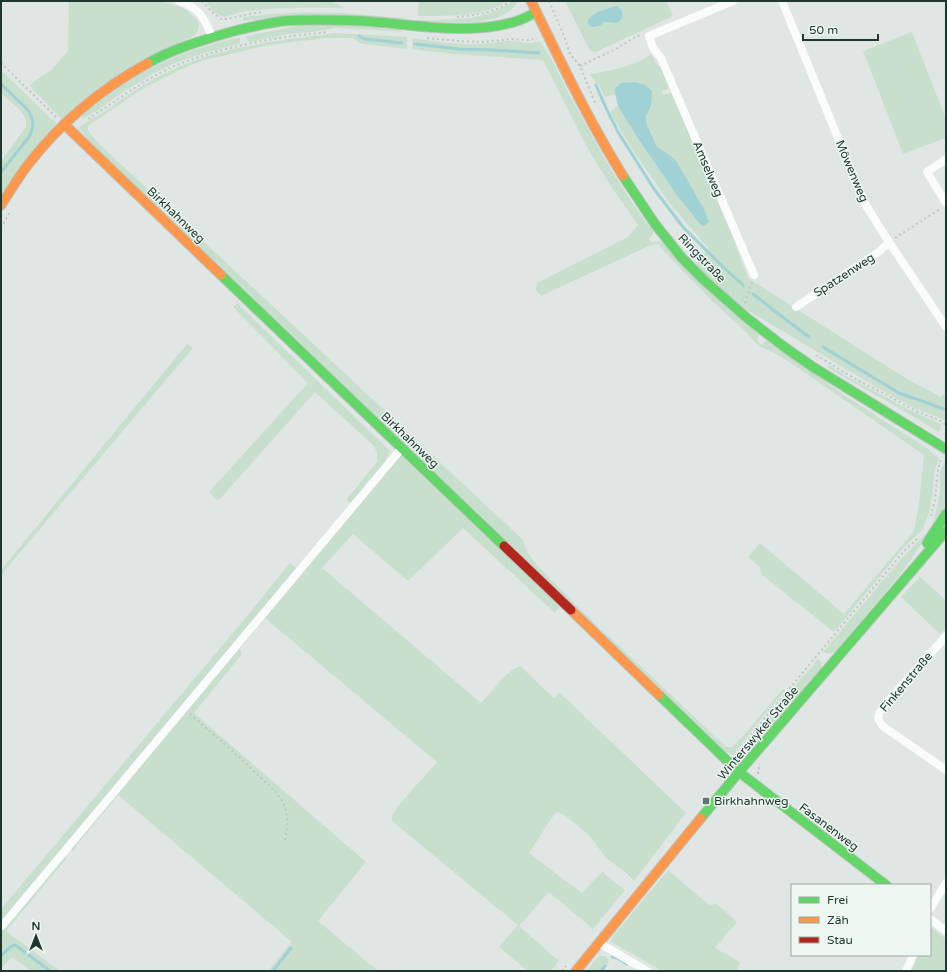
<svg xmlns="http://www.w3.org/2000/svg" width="947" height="972" font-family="'Varela Round',sans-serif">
<rect width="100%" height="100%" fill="#e0e6e3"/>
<path fill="#c9dfce" d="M69 1 163 2 178 6 185 9 190 13 197 20 199 23V28L196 34 191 37 163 50 62 120 30 86 32 83 51 70 68 51Z
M205 1H331L345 8C313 7 280 7 249 11 240 12 232 15 224 17 216 16 210 7 205 1Z
M419 1H506C488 17 442 16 419 16L418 15V8Z
M512 1H518C505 25 465 23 441 22 434 21 426 22 420 20 451 20 487 21 512 1Z
M565 1H666L673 16 596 52 590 51Z
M311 12 343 13 405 18 404 19 280 16 243 21V18L244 17 271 14Z
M345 25 399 30 402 31V32L374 30 337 28 312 32 289 34 250 42 247 40 246 36 296 26Z
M912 32 946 119V138L903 154 863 51Z
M334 33 375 35 407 37V49L363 44 358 42 353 38H325L310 40 269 45 205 60 186 67 142 89 88 126V130L95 140 523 540 527 552 537 565 584 613 726 747H732L745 734 783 689 785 691 761 719 733 755 727 752 90 142 79 128C87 120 98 116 107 110 131 92 157 75 185 64 216 52 250 45 283 40 300 37 317 36 334 33Z
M240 37V42L239 44C209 52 178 59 151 75 140 82 128 89 117 96 106 104 93 115 81 119L82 116 86 112C100 102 112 91 126 82 163 59 198 47 240 37Z
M413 38C436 42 459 45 481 44 490 44 498 41 506 41 518 40 528 46 540 41L551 58 570 96 610 168 633 204 653 231V234L649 239 651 242 657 241 664 243 759 335 757 341 762 345 766 340C819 379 874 415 930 450L929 451 939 458 934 473 932 499 929 513 922 530 904 547 834 632 762 575 760 567 748 557 760 543 844 614 914 531 919 504 924 455 794 365 775 353 761 347 755 342 740 326 712 301 678 266 658 244 651 245 541 296 536 290 537 283 628 237 638 225 610 185 588 149 543 60 454 54 412 49Z
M651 53 657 65 662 69 669 88 661 92 664 95 670 93 672 94 733 238 748 278 907 379 941 397 946 392V421L938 417 916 409 871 384 739 305 696 265 708 248 671 205 633 151 610 112 618 106 637 137 709 222 704 209 677 162 657 148 647 125 646 116 651 106 635 82 621 83 614 89 615 94 605 97 598 84 595 82 590 74C604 72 644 64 651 53Z
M1 70 50 118 57 123 39 143 1 195V161L26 127V120L21 111 1 93Z
M237 303 390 451 384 463 351 503 346 500 377 462V453L374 446 315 392 218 501 209 492 308 383 233 307Z
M187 344 193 348 1 575V570Z
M829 365 846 376 910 410 942 425 939 432 897 407 828 368Z
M401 455 559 606 558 609 555 613 463 528 408 581 353 534 322 568 481 703 503 678 512 670 520 666 554 698 560 693 686 813 634 881 626 873 606 858 588 834 564 815 557 812 551 819 529 853 582 893 602 872 625 890 593 929 549 892 519 926 559 961 551 971H528L499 947 518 925 392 821V816L398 806 437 762 265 618 240 649 242 654 194 713 366 862 318 921 378 971H268L292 942 118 795 76 846 75 849 72 852V846Z
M945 461 946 462V507L912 558 899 576 836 651C832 654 828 654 823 652L901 559 926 533 931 527 934 519 938 503 940 488V473Z
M290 563 298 569 1 923V909L247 616Z
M920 577 946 600V628L940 634 901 597Z
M818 659 821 662 822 669 786 711 751 746 749 742 774 711Z
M63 857H65L67 858 35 896 6 931 60 971H31L12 957 1 968V927Z
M668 870 709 905 717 904 737 922 715 948 740 962 737 971H662L611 942V940L614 935Z
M931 927 946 939V971H911L918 955H930Z
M599 956H605L609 960 608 963 602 971H586Z"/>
<path fill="#a0d1d4" d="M617 6C622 9 623 12 622 18L620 21 616 23 605 22 599 26 591 27 588 24V20C593 12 608 8 617 6Z
M635 82 645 85 652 91 651 106 646 116 647 125 657 147 671 156 677 162 704 209 709 222 704 226 700 224 679 198 637 137 618 106 614 89 621 83Z"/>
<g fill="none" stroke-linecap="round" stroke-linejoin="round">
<path stroke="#a0d1d4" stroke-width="3" d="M359 36 365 39 402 43
M415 44 460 49 493 50 539 53
M1 84 27 109C34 118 35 127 29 137L1 172
M596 85 606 108 618 132 654 189 683 227 723 267 743 285
M753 294 781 316 809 337
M823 347 899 393 944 409
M1 956 10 947 15 945 18 947 50 971
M612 957 617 958 627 964
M273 971 291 948
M601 971 605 966"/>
<defs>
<path id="fast" d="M148 63C173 49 200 41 227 33 246 28 265 23 284 21 310 19 337 20 363 21 412 24 472 37 520 20 525 18 531 15 536 12
M623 176 655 224 682 258 704 280 747 318 783 346 813 367 946 449
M221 275 504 546
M927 543 946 514
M659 695 739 772 886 885
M701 818 739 772 946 531"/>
<path id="slow" d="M531 1C560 60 588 120 623 176
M64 124 221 275
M1 205C10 192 17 179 27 166 59 124 101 89 148 63
M571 610 659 695
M576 971 701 818"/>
<path id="jam" d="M504 546 571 610"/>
</defs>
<use href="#fast" stroke="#b9c3be" stroke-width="11"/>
<use href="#slow" stroke="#b9c3be" stroke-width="11"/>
<use href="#jam" stroke="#b9c3be" stroke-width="11"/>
<path stroke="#bec7c4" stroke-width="2" stroke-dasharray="2 3" stroke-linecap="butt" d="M202 1 214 14 221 19H228L249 14 263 12
M549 1 564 36 570 54 580 66 596 105
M457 17C473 15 497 13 509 1
M427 38 458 41 481 42 510 39 528 40 537 38
M1 63 56 117
M580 66 616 49 635 37 640 35
M88 119C116 101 142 81 172 67 207 52 255 41 293 36 305 34 316 34 327 32
M1 228 10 212
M895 238 940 209
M745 303 752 282
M816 355 859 381 889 396 918 412 939 420 946 425
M931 516C932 510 934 505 935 500 937 485 936 471 942 457
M190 714C214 735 238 755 260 777 269 786 279 793 284 805 289 817 287 829 285 841
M736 755 760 724 905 550 918 538
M758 774 760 764
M562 971 566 966"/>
<path stroke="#fafbfb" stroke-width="8" d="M179 1C199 7 205 19 212 37
M733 1 649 36 653 48 661 58 754 275
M782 1 865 204 889 242 946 327
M946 159 927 172 946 203
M796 307 880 251 889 242
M946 636 884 706C877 715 876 719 884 727L946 770
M930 909 946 883
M930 919 946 931
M2 926 401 449
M599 943 647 971
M906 971 913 955"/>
<use href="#fast" stroke="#63d668" stroke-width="9"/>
<use href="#slow" stroke="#ff974d" stroke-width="9"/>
<use href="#jam" stroke="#b3261e" stroke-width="9"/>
</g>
<rect fill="#63756e" stroke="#edf6f1" stroke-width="1.5" x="702" y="797" width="8" height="8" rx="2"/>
<g text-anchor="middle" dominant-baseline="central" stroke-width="3" stroke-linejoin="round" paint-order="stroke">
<g font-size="12" fill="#1f382f" stroke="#edf6f1">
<text transform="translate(708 169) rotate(67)">Amselweg</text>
<text transform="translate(852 171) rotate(67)">Möwenweg</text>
<text transform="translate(176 215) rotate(44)">Birkhahnweg</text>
<text transform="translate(702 258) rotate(46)">Ringstraße</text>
<text transform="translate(844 275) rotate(-33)">Spatzenweg</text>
<text transform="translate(410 440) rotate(44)">Birkhahnweg</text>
<text transform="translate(906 682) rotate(-50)">Finkenstraße</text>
<text transform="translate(758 733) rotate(-50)">Winterswyker Straße</text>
<text transform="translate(829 827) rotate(37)">Fasanenweg</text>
</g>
<g font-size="12" fill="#1f382f" stroke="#edf6f1" text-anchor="start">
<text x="714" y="801">Birkhahnweg</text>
</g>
</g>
<rect width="947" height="972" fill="none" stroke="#1f382f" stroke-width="4"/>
<rect x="791" y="884" width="140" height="72" fill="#edf6f1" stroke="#9baaa3"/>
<rect x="799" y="897" width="20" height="6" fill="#63d668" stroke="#9baaa3"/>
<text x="827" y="904" font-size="12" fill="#1f382f">Frei</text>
<rect x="799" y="917" width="20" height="6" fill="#ff974d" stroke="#9baaa3"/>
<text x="827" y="924" font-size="12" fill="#1f382f">Zäh</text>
<rect x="799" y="937" width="20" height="6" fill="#b3261e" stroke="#9baaa3"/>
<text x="827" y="944" font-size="12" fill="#1f382f">Stau</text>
<g transform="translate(36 936)" stroke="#edf6f1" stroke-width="3" paint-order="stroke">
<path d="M0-3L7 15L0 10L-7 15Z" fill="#1f382f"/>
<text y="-6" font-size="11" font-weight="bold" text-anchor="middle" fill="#1f382f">N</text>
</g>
<path d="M803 34v6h75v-6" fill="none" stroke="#1f382f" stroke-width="2"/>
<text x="809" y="34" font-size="12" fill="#1f382f" stroke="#edf6f1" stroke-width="3" paint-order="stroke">50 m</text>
</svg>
